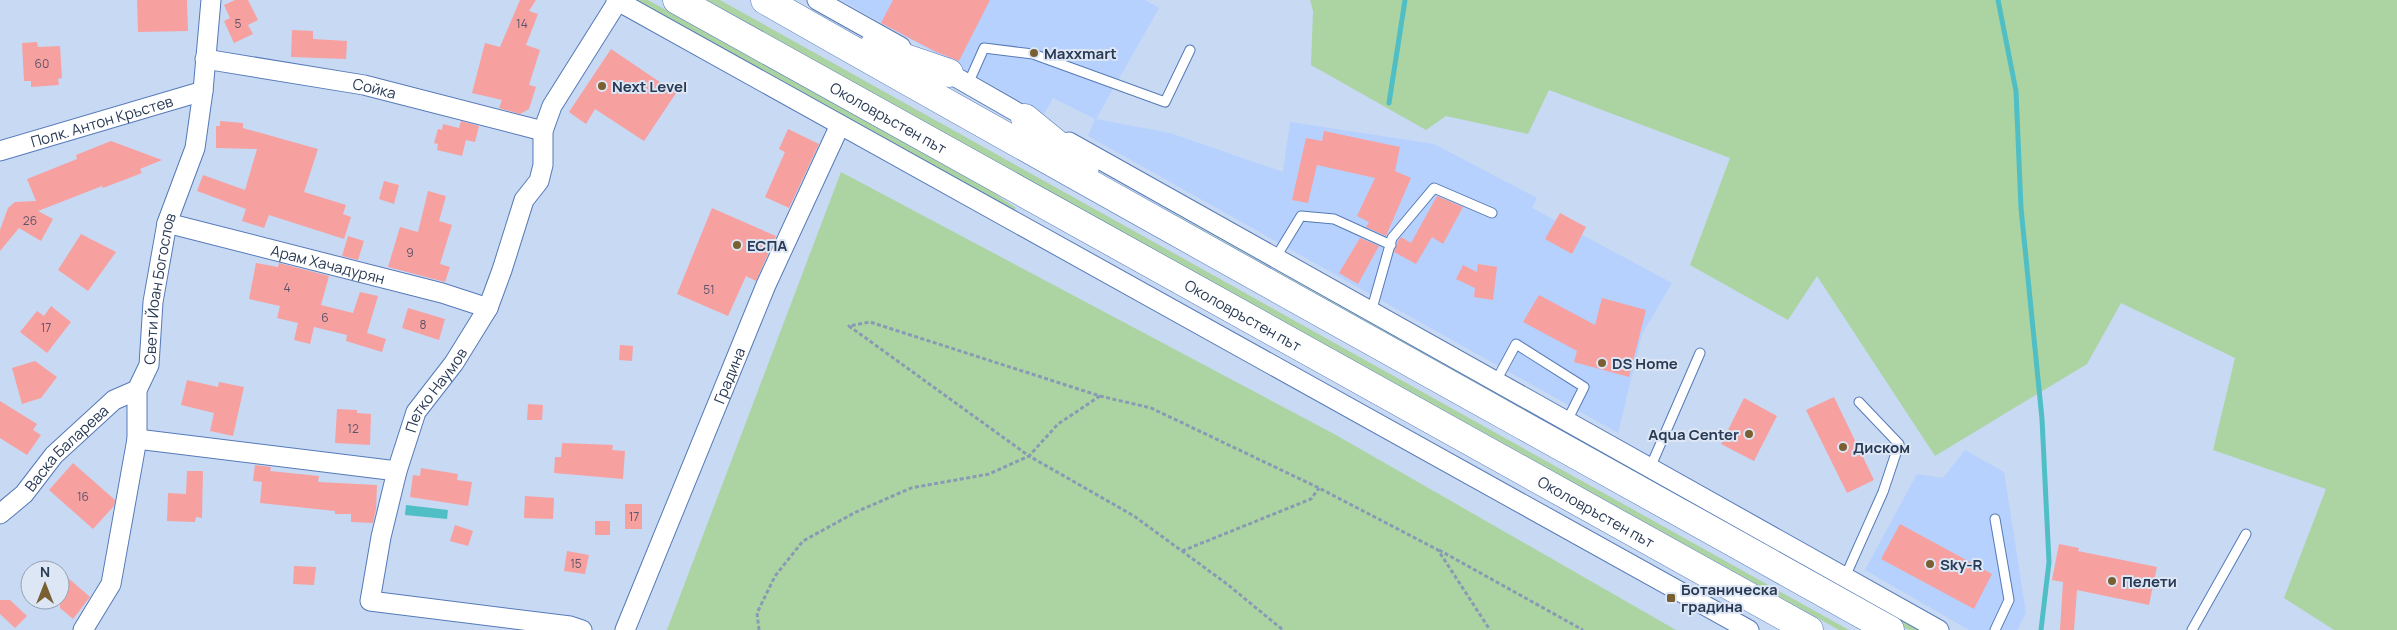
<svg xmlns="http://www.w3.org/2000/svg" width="2397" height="630" font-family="Manrope,sans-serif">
<rect width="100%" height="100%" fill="#c8d9f4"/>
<path fill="#b6d1fd" d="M841 0H1145L1159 8 1096 119 1170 133 1283 172 1290 122 1434 144 1537 198 1532 208 1672 283 1642 334 1618 433 1088 136 1095 119 1053 98 1044 114Z
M1965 450 2004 472 2026 613 2017 630H1969L1865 570 1917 474 1943 478Z"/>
<path fill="#acd4a2" d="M631 0H648L984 186 1016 208 1012 212Z
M705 0H720L1849 630H1839Z
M1310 0H2397V630H2334L2284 598 2326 489 2213 450 2235 358 2121 303 2087 364 1935 456 1817 276 1788 320 1690 265 1730 158 1549 90 1528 134 1446 116 1426 130 1311 65 1313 11Z
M841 172 1336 435 1676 630H667Z
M1160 206 1921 630H1909L1232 253Z"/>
<path fill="#50bfc5" d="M406 505 448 510 447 519 405 515Z"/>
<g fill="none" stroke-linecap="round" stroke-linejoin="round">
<path stroke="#50bfc5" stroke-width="5" d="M1998 0 2016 91 2021 208 2042 419 2049 562 2041 630
M1389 103 1405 0"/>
</g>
<path fill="#f7a0a0" d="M137 0H187L188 31 138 32Z
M235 0H248L258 20 248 25 253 34 234 43 224 21 230 18 224 5Z
M520 0H536L529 11 538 14 526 45 540 50 529 85 536 87 529 109 520 114 499 108 502 100 472 93 485 43 500 47Z
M893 0H990L959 61 936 52 881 23Z
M292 30 313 31V39L347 41 346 59 291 57Z
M37 42 38 47 60 46 62 78 58 79 59 85 31 87V81H24L22 43Z
M611 49 676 93 644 141 595 109 586 124 569 112Z
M220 121 243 123V128L318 149 304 192 346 205 343 214 351 217 344 239 269 215 264 228 242 221 246 209 197 191 203 175 245 190 257 149 216 148V126H220Z
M461 121 479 126 475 142 466 140 462 156 437 150 438 144 434 143 438 129 442 130 443 124 459 128Z
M788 129 819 144 789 208 765 197 785 152 779 149Z
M1324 131 1400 147 1395 171 1411 178 1386 236 1366 227 1369 222 1357 216 1375 178 1317 165 1308 203 1292 200 1306 138 1322 141Z
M111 141 162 160 140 169 142 173 103 188 102 186 38 211 53 219 41 241 19 228 0 251V230L8 208 15 202 36 201 27 179 77 159 76 155Z
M384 181 399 185 394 204 379 199Z
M428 191 446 196 439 221 452 225 440 264 450 267 445 282 388 267 400 227 418 232Z
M1437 196 1463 207 1443 244 1432 237 1416 264 1394 252 1398 241 1401 237 1411 243Z
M712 208 776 236 756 281 746 276 728 316 677 294Z
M1560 213 1586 227 1572 254 1545 239Z
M81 234 116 252 88 291 58 270Z
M348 236 364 241 358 260 342 256Z
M1360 238 1379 246 1358 284 1339 273Z
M256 263 278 267 279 263 329 276 321 305 353 313 360 292 378 296 367 333 386 339 382 352 346 341 347 335 314 327 310 344 294 340 298 323 277 318 280 306 249 299Z
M1478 264 1497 267 1493 300 1474 297 1475 288 1456 279 1463 265 1477 272Z
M1539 295 1595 325 1602 298 1646 310 1629 377 1574 362 1577 351 1523 322Z
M51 306 71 322 47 353 20 332 37 311 44 316Z
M408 308 445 319 439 340 402 328Z
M620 345 633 346 632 361 619 360Z
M35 361 57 377 41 398 22 404 12 368Z
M187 380 218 387 219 382 244 387 233 436 210 431 214 413 181 405Z
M1834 397 1874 480 1847 493 1806 410Z
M1744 398 1777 416 1754 461 1721 444Z
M0 401 37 424 33 430 41 435 27 455 0 438Z
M528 404 543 405 542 420H527Z
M337 409 357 410V413L371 414 370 445 335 443Z
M562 443 613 445 612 450 625 451 623 479 554 473 555 457H561Z
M73 463 115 500 114 506 93 529 49 490Z
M255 465 271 467 270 471 319 476 318 482 377 485 376 509 373 523 351 522V514H335V511L260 503 262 482 253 481Z
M421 468 458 474 457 480 472 482 468 506 410 497 413 475 420 476Z
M187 471H203L202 518 196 517 195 522 167 521 168 493 186 494Z
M525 496 554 498 553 519 524 518Z
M625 504H642V529H625Z
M595 521H610V535H595Z
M1900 524 1992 574 1974 609 1881 559Z
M455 525 473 531 468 546 450 541Z
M2059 544 2079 548 2078 551 2157 567 2149 605 2077 590 2074 630H2060L2063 582 2052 580Z
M567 551 589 555 585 574 564 571Z
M294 566 316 567 314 585 293 584Z
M67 577 90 597 73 619 60 608V586Z
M0 600H10L27 616 15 628 0 614Z"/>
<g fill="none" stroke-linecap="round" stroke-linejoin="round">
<defs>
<path id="lane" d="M968 84 984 48 1033 54 1165 102 1190 50
M1276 257 1301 216 1334 219 1391 245
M1371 312 1392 238 1434 188 1492 213
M1496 381 1516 344 1584 387 1567 421
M1650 468 1700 353
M1995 519 2009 600 1995 630
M1845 577 1883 492 1899 444 1859 402
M2192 630 2246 534"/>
<g id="street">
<path d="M616 0 1749 630"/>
<path d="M817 0 901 47"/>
<path id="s1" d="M205 59 364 85 543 131"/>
<path d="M938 67 1036 123"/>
<path d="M1069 142 1939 630"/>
<path id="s2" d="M0 151 203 91"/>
<path id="s3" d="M167 223 442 293 488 308"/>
<path d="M137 439 397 471"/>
<path id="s4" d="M0 514 24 494 54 455 114 400 137 390"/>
<path id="s5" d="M83 630 111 584 137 439V390L149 365 153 302 167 223 195 148 203 91 211 0"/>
<path id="s6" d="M582 630 570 626 370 601 381 537 397 471 416 412 454 363 488 308 502 270 524 200 539 181 543 165V131L552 106 618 1"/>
<path id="s7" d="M625 630 766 285 840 125"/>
</g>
<g id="highway">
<path id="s8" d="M677 0 1809 630"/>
<path d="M765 0C1138 213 1515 420 1890 630"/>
<path d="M873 47 949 73"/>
<path d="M1025 118 1085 167"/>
</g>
</defs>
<use href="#lane" stroke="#557ab7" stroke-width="11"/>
<use href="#street" stroke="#557ab7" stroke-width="21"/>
<use href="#highway" stroke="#557ab7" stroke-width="29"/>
<path stroke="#899ab5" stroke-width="3" stroke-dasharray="4 2.5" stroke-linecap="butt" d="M1100 396 1058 424 1029 456 849 326 870 322 1100 396 1151 408 1319 488 1438 550 1490 630
M1439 550 1583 630
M1182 551 1311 499 1319 488
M759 630 757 613 775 576 803 541 856 512 911 488 989 474 1029 456 1134 516 1227 584 1283 630"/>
<use href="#lane" stroke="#fff" stroke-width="9"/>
<use href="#street" stroke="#fff" stroke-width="19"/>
<use href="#highway" stroke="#fff" stroke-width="28"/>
</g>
<g fill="#795f31" stroke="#dde6f4" stroke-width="2">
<circle cx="1034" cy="53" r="5"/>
<circle cx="602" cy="86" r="5"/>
<circle cx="737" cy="245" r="5"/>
<circle cx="1602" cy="363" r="5"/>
<circle cx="1749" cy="434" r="5"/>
<circle cx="1843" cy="447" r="5"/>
<circle cx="1930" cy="564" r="5"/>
<circle cx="2112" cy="581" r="5"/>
<rect x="1666" y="593" width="10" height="10" rx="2.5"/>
</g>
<g text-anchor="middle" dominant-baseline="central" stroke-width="4" stroke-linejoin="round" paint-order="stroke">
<g font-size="12" fill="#5c5468">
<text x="238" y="23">5</text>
<text x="522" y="23">14</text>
<text x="42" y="63">60</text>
<text x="30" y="220">26</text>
<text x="410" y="252">9</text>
<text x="287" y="287">4</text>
<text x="709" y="289">51</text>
<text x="325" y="317">6</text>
<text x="423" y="324">8</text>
<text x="46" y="327">17</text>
<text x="353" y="428">12</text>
<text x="83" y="496">16</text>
<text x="634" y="516">17</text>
<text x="576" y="563">15</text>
</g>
<g font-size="15" font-weight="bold" fill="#293a55" stroke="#dde6f4" text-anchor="start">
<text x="1044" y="53">Maxxmart</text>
<text x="612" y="86">Next Level</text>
<text x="747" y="245">ЕСПА</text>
<text x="1612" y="363">DS Home</text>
<text x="1739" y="434" text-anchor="end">Aqua Center</text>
<text x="1853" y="447">Диском</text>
<text x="1940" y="564">Sky-R</text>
<text x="2122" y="581">Пелети</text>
<text x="1681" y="589">Ботаническа<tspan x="1681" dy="17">градина</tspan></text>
</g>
<g font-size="15" fill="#293a55" stroke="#dde6f4">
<text stroke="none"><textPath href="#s1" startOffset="172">Сойка</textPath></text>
<text stroke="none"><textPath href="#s8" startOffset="242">Околовръстен път</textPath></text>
<text stroke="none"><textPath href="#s2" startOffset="106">Полк. Антон Кръстев</textPath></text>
<text stroke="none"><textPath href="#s3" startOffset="166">Арам Хачадурян</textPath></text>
<text stroke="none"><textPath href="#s5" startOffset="355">Свети Йоан Богослов</textPath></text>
<text stroke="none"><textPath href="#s8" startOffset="648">Околовръстен път</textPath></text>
<text stroke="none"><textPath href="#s7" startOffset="275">Градина</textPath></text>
<text stroke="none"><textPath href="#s6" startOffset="438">Петко Наумов</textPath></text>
<text stroke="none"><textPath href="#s4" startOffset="94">Васка Баларева</textPath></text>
<text stroke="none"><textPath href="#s8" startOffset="1052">Околовръстен път</textPath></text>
</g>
</g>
<g transform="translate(45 585)"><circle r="24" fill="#dde6f4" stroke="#95a1b4"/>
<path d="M0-4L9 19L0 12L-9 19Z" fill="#795f31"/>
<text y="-8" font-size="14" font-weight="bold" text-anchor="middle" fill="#293a55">N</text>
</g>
</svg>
